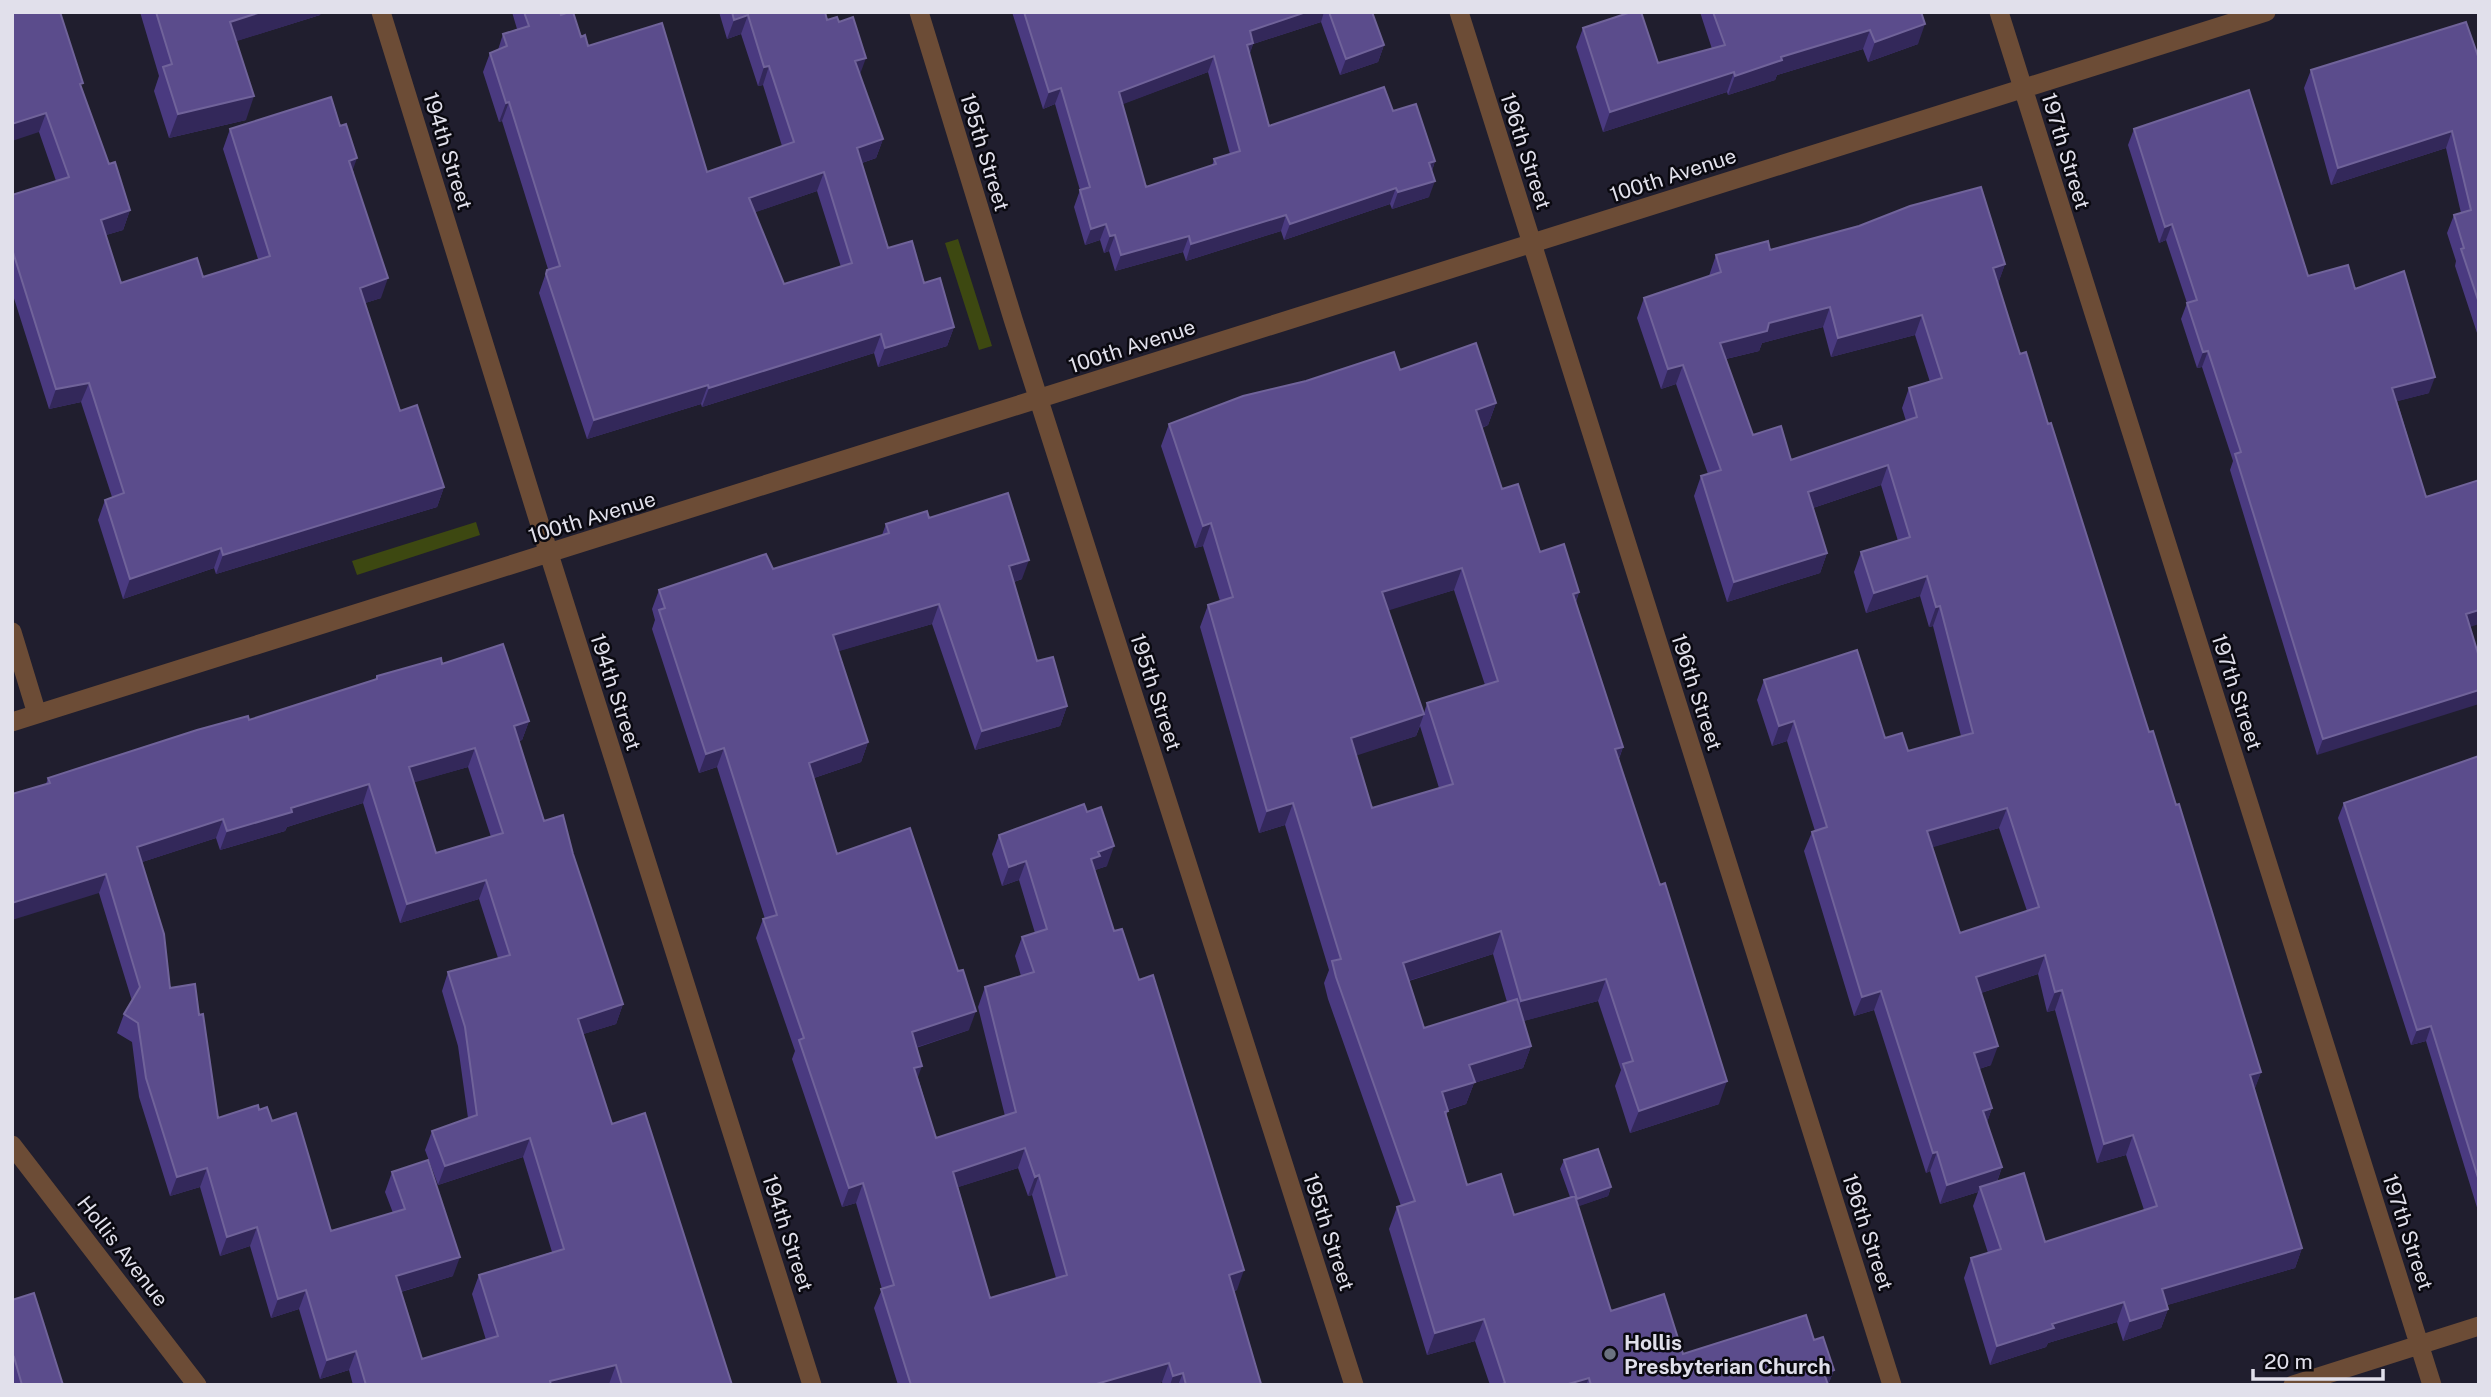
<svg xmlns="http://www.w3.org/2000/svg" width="2491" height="1397" font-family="'Public Sans',sans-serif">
<rect width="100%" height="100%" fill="#201e2e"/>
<path fill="#3d4811" d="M958 239 992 346 979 350 945 243Z
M476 522 480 535 357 575 352 561Z"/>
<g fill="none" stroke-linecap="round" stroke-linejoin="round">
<path stroke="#6c4c36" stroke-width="19" d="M381 12 549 554 812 1385
M919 12 1013 319 1354 1385
M1459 12 1892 1385
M1999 12 2432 1385
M12 632 37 714
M12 722 2266 12
M12 1145 197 1385
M2293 1385 2479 1326"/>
</g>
<path fill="#4a3a80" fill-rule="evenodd" d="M12 12 81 87 109 164 130 210 123 230 106 235 121 283 203 277 258 259 223 149 230 129 353 170 381 298 365 303 400 411 444 487 437 507 216 574 214 568 123 599 98 520 105 500 112 497 81 402 49 409 12 292V195L56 181 39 132Z
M140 12H321L320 15 236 41 246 120 169 138 154 91 159 76Z
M512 12H560L561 15 588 46 707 172 782 146 763 85 758 86 741 34 727 39 719 12H825L827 20 839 22 860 75 883 139 876 158 862 163 888 248 924 283 954 327 947 346 878 367 874 353 702 407 701 404 587 439 539 293 547 270 548 269 502 121 499 122 483 72 490 53 498 50 503 34 517 29ZM817 191 841 267 784 284 755 212Z
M1012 12H1372L1384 45 1378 62 1340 75 1321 22 1253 44 1249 55 1269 126 1393 111 1435 161 1432 171 1429 197 1392 209 1390 204 1284 240 1281 231 1186 261 1183 252 1115 271 1109 251 1104 253 1100 240 1085 245 1074 207 1080 190 1055 104 1043 109ZM1208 72 1230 154 1214 159 1212 166 1146 187 1122 104Z
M1700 12H1921L1918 44 1868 62 1863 49 1777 75 1775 80 1728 95 1727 92 1603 132 1576 47 1583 28 1658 63 1712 49Z
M2479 59V339L2455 266 2456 261 2447 233 2454 215 2461 213 2446 148 2331 185 2304 88 2311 70Z
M2134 129 2308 276 2355 289 2429 393 2397 401 2426 497 2470 627 2317 755 2230 470 2233 461 2202 367 2197 368 2181 319 2187 303 2166 240 2159 243 2128 145Z
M1770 250 2005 264 1998 283 2020 354 2048 424 2149 732 2176 805 2261 1072 2254 1090 2302 1248 2295 1268 2167 1305 2168 1309 2161 1328 2123 1341 2117 1322 2048 1343 2046 1347 1990 1365 1964 1278 1971 1258 1988 1253 1973 1206 1978 1192 1940 1204 1930 1171 1926 1173 1874 1010 1854 1016 1804 851 1812 832 1815 831 1787 741 1772 746 1757 700 1764 680 1885 738 1908 751 1961 736 1933 626 1929 627 1920 596 1866 613 1854 572 1861 552 1898 541 1881 485 1813 508 1827 553 1820 573 1727 602 1694 496 1701 476 1708 474 1676 384 1661 389 1637 318 1644 298 1709 276 1716 255ZM1823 327 1831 357 1915 335 1930 382 1909 388 1902 408 1906 421 1791 460 1753 435 1726 359 1759 351 1762 343ZM1999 828 2027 911 1960 933 1932 847ZM2038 974 2047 1012 2055 1010 2097 1163 2126 1155 2144 1210 2045 1242 1997 1182 2002 1167 1987 1122 1992 1108 1979 1069 1991 1065 1981 993Z
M1400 370 1496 403 1488 425 1482 428 1502 489 1540 552 1579 592 1576 602 1623 747 1619 759 1719 1104 1630 1133 1615 1086 1621 1070 1598 1001 1523 1021 1531 1046 1523 1068 1474 1083 1466 1104 1448 1110 1446 1116 1467 1185 1514 1215 1570 1197 1560 1169 1564 1160 1611 1187 1608 1196 1578 1206 1611 1311 1683 1354 1814 1340 1834 1370 1828 1385H1490L1475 1341 1427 1355 1389 1229 1397 1207 1401 1206 1328 999 1324 983 1329 970 1285 825 1259 833 1200 627 1208 605 1220 601 1203 546 1195 548 1161 446 1169 424ZM1454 590 1485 685 1427 703 1424 713 1388 610ZM1420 726 1439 788 1372 808 1356 755 1416 736ZM1493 954 1507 1002 1424 1028 1409 981Z
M929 518 1022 579 1014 582 1037 661 1067 706 1060 726 975 750 932 624 838 651 868 742 861 762 814 778 837 854 969 1030 916 1048 918 1078 936 1138 1005 1116 978 1007 985 987 1021 976 1015 956 1022 937 1035 933 1019 880 1002 886 992 854 999 835 1107 866 1095 870 1114 931 1237 1290 1234 1291 1261 1385H1163L1162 1382 1152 1385H898L874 1308 882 1289 856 1203 842 1207 792 1059 795 1051 756 938 763 919H765L717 767 699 773 652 629 655 620 652 609 659 590 773 569 882 535 886 524ZM1018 1168 1028 1196 1032 1195 1056 1278 990 1298 958 1187Z
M442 664 529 721 522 740 519 741 544 821 573 854 623 1004 616 1024 583 1034 612 1124 732 1385H353L349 1370 320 1379 299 1309 271 1318 250 1246 220 1256 200 1187 170 1196 139 1097 132 1042 117 1033 124 1014 132 1001 99 893 46 784 48 778 249 720 375 680 377 676ZM468 767 491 837 436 853 414 782ZM363 803 400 923 479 899 498 958 448 972 442 991 458 1046 468 1118 432 1131 425 1150 438 1185 523 1157 552 1252 479 1275 472 1294 486 1340 422 1359 401 1292 453 1276 392 1172 385 1192 393 1213 331 1231 272 1121 259 1110 218 1118 199 1015 170 988 142 862 216 838 220 850 285 831 287 827Z
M2479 756V1214L2426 1041 2411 1045 2338 818 2344 803Z
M12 1300 63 1385H12Z"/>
<path fill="#33285a" d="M261 12H321L320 15 221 46 230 22Z
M1306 12H1324L1321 22 1253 44 1248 60 1241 62 1250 31Z
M748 15 741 34 727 39 734 20Z
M1925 24 1918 44 1868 62 1875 42Z
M1870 30 1863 49 1777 75 1775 80 1728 95 1735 76 1781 57Z
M1384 45 1378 62 1340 75 1346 59Z
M1214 56 1208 72 1113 108 1119 92Z
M866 58 859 77 855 61Z
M769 66 763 85 758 86 764 67Z
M1734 72 1727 92 1603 132 1610 112Z
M1061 88 1055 104 1043 109 1049 92Z
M254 96 246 120 169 138 178 114Z
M509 102 502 121 499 122 506 103Z
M46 113 39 132 12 141V124Z
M2452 131 2446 148 2331 185 2338 168Z
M883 139 876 158 850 167 857 148Z
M357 158 350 178 349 161Z
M1435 161 1429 178V163Z
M824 172 817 191 742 217 749 198Z
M1435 181 1429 197 1392 209 1398 192Z
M1396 188 1390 204 1284 240 1290 224Z
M130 210 123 230 93 239 101 220Z
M1286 215 1281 231 1186 261 1191 244Z
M1106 224 1100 240 1085 245 1091 229Z
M2172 224 2166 240 2159 243 2165 227Z
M1115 235 1109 251 1104 253 1110 236Z
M1189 236 1183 252 1115 271 1121 255Z
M2005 264 1998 284 1993 268Z
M388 278 381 298 353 307 360 288Z
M1830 307 1823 327 1762 343 1759 351 1713 362 1720 343 1769 323Z
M1922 315 1915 335 1831 357 1838 338Z
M954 327 947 346 878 367 885 348Z
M881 334 874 353 702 407 709 388Z
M2208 351 2202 367 2197 368 2203 352Z
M1683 365 1676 384 1661 389 1668 369Z
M2435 377 2429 393 2387 404 2392 388Z
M89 383 81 402 49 409 56 389Z
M708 385 701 404 587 439 594 420Z
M1496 403 1488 425 1468 433 1476 410Z
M1888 465 1881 485 1801 512 1808 492Z
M444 487 437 507 216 574 223 555Z
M1211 523 1203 546 1195 548 1203 526Z
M221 548 214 568 123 599 130 579Z
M1827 553 1820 573 1727 602 1734 582Z
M1029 560 1022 579 1002 586 1009 566Z
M1462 568 1454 590 1374 615 1382 592Z
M1927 576 1920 596 1866 613 1874 593Z
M1579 592 1571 614 1573 594Z
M939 604 932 624 826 655 833 635Z
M1940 606 1933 626 1929 627 1936 607Z
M2479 610V624L2461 630 2466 614Z
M2479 690V704L2317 755 2323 739Z
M1067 706 1060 726 975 750 982 731Z
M1424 714 1416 736 1343 760 1351 738Z
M529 721 522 740 507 745 514 726Z
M1794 721 1787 741 1772 746 1779 726Z
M868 742 861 762 802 782 809 763Z
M1623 747 1615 769V749Z
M475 748 468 767 402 786 409 767Z
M724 748 717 767 699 773 706 754Z
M369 784 363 803 287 827 285 831 220 850 227 831 291 808Z
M1293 803 1285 825 1259 833 1267 811Z
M2007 808 1999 828 1920 851 1927 831Z
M223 819 216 838 130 866 137 847Z
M1114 846 1107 866 1095 870 1091 859 1098 852Z
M1026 861 1019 880 1002 886 1009 867Z
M106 874 99 893 12 920V903Z
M486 880 479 899 400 923 407 904Z
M1501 931 1493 954 1395 985 1403 963Z
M2045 955 2038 974 1969 997 1976 977Z
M1606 979 1598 1001 1513 1024 1521 1001Z
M2062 990 2055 1010 2047 1012 2055 992Z
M1881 991 1874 1010 1854 1016 1862 997Z
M623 1004 616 1024 571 1038 578 1019Z
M976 1011 969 1030 905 1051 912 1032Z
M2431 1026 2426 1041 2411 1045 2417 1030Z
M1531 1046 1523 1068 1474 1083 1466 1104 1434 1114 1442 1092 1469 1065Z
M1998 1046 1991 1065 1967 1073 1974 1053Z
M922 1066 915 1085 914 1068Z
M2261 1072 2254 1091 2250 1075Z
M1727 1081 1719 1104 1630 1133 1639 1111Z
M1992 1108 1985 1128 1983 1111Z
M2133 1135 2126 1155 2097 1163 2104 1144Z
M530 1138 523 1157 438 1185 445 1166Z
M1025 1148 1018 1168 946 1191 953 1172Z
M1937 1152 1930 1171 1926 1173 1933 1153Z
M2002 1167 1995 1187H1980L1978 1192 1940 1204 1947 1185Z
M207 1168 200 1187 170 1196 177 1177Z
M1039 1175 1032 1195 1028 1196 1035 1177Z
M863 1183 856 1203 842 1207 849 1188Z
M1611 1187 1608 1196 1574 1208 1577 1199Z
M257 1227 250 1246 220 1256 227 1237Z
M2302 1248 2295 1268 2154 1309 2162 1289Z
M460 1257 453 1276 390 1295 396 1276Z
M1244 1270 1237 1290 1222 1294 1229 1275Z
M306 1290 299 1309 271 1318 278 1299Z
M2124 1302 2117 1322 2048 1343 2046 1347 1990 1365 1997 1346 2052 1324Z
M2168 1309 2161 1328 2123 1341 2130 1321Z
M1484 1319 1475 1341 1427 1355 1435 1333Z
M356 1351 349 1370 320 1379 327 1360Z
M1169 1363 1162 1382 1152 1385H1093Z
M616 1365 609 1384 549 1385 550 1381Z
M1834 1370 1828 1385H1820L1824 1373Z
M1183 1373 1178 1385H1170L1173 1376Z
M1589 1378 1586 1385H1565Z"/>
<path fill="#5b4c8c" stroke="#70639a" stroke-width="2" fill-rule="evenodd" d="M12 12H60L83 83 80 84 109 164 115 162 130 210 101 220 121 283 197 258 203 277 270 256 230 129 331 97 340 126 346 124 357 158 349 161 388 278 360 288 400 411 417 405 444 487 223 555 221 548 130 579 105 500 124 493 89 383 56 389 12 249V195L69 177 46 113 12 124Z
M156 12H261L230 22 254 96 178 114 163 67 172 64Z
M524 12H560L561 15 569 12H573L581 37 585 35 588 46 662 23 707 172 794 142 769 66 764 67 748 15 734 20 732 12H825L827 20 837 17 839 22 853 17 866 58 855 61 883 139 857 148 888 248 912 241 924 283 940 278 954 327 885 348 881 334 709 388 708 385 594 420 546 274 547 270 560 266 509 102 506 103 490 53 507 46 503 34 529 26ZM824 172 852 263 784 284 749 198Z
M1024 12H1306L1250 31 1253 43 1247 45 1269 126 1384 87 1393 111 1416 104 1435 161 1429 163 1435 181 1398 192 1396 188 1290 224 1286 215 1191 244 1189 236 1121 255 1115 235 1110 236 1106 224 1091 229 1080 190 1090 187 1061 88 1049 92ZM1214 56 1240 151 1214 159 1216 164 1146 187 1119 92Z
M1329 12H1372L1384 45 1346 59Z
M1631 12H1641L1658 63 1725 45 1713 12H1921L1925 24 1875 42 1870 30 1781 57 1782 60 1735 76 1734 72 1610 112 1583 28Z
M2466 22 2479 59V303L2461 249 2464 248 2454 215 2471 210 2452 131 2338 168 2311 70Z
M2249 90 2308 276 2348 265 2355 289 2404 271 2435 377 2392 388 2426 497 2479 480V610L2466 614 2479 657V690L2323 739 2235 454 2241 452 2208 351 2203 352 2187 303 2197 300 2172 224 2165 227 2134 129Z
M1981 187 2005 264 1993 268 2020 354 2026 352 2048 424 2051 423 2149 732 2153 731 2176 805 2179 804 2261 1072 2250 1075 2302 1248 2162 1289 2168 1309 2130 1321 2124 1302 2052 1324 2054 1328 1997 1346 1971 1258 2001 1249 1980 1187 2024 1173 2045 1242 2157 1206 2133 1135 2104 1144 2062 990 2055 992 2045 955 1976 977 1998 1046 1974 1053 1992 1108 1983 1111 2002 1167 1947 1185 1937 1152 1933 1153 1881 991 1862 997 1812 832 1827 827 1794 721 1779 726 1764 680 1857 650 1885 738 1902 733 1908 751 1973 733 1940 606 1936 607 1927 576 1874 593 1861 552 1910 537 1888 465 1808 492 1827 553 1734 582 1701 476 1721 470 1683 365 1668 369 1644 298 1721 272 1716 255 1768 241 1770 250 1859 226 1910 206ZM1830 307 1838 338 1922 315 1942 378 1909 388 1917 417 1791 460 1781 426 1753 435 1720 343 1767 331 1769 323ZM2007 808 2039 907 1960 933 1927 831Z
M1476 343 1496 403 1476 410 1502 489 1518 484 1540 552 1564 544 1579 592 1573 594 1623 747 1615 749 1660 885 1665 883 1727 1081 1639 1111 1623 1064 1633 1061 1606 979 1521 1001 1501 931 1403 963 1424 1028 1517 999 1531 1046 1469 1065 1475 1082 1442 1092 1448 1111 1445 1112 1467 1185 1501 1174 1514 1215 1575 1196 1611 1311 1664 1294 1683 1354 1806 1315 1814 1340 1823 1337 1834 1370 1824 1373 1828 1385H1591L1589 1378 1565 1385H1500L1505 1383 1484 1319 1435 1333 1397 1207 1415 1201 1336 977 1332 961 1341 959 1293 803 1267 811 1208 605 1233 597 1211 523 1203 526 1169 424 1243 396 1306 381 1394 352 1400 370ZM1462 568 1498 681 1427 703 1453 784 1372 808 1351 738 1424 714 1382 592Z
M1008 493 1029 560 1009 566 1037 661 1053 657 1067 706 982 731 939 604 833 635 868 742 809 763 837 854 910 828 958 971 963 970 976 1011 912 1032 922 1066 914 1068 936 1138 1016 1112 985 987 1034 972 1022 937 1047 929 1026 861 1009 867 999 835 1084 804 1087 812 1101 807 1114 846 1098 852 1100 856 1091 859 1114 931 1122 929 1139 980 1153 975 1244 1270 1229 1275 1261 1384 1260 1385H1186L1183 1373 1173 1376 1169 1363 1093 1385H911L881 1289 894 1285 863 1183 849 1188 799 1040 804 1038 763 919 777 915 724 748 706 754 659 610 665 608 659 590 766 554 773 569 889 533 886 524 927 511 929 518ZM1025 1148 1035 1177 1039 1175 1067 1275 990 1298 953 1172Z
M503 644 529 721 514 726 544 821 563 815 573 854 623 1004 578 1019 612 1124 645 1113 732 1385H622L616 1365 550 1381 551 1385H366L356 1351 327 1360 306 1290 278 1299 257 1227 227 1237 207 1168 177 1177 146 1078 138 1023 124 1014 140 987 106 874 12 903V794L50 783 48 778 197 730 248 716 249 720 377 679V676L441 658 442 664ZM475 748 503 833 436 853 409 767ZM369 784 407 904 486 880 510 955 448 972 465 1027 477 1115 432 1131 445 1166 530 1138 564 1249 479 1275 498 1336 422 1359 396 1276 460 1257 428 1160 392 1172 405 1209 331 1231 296 1113 272 1121 267 1107 259 1110 258 1105 218 1118 203 1014 199 1015 195 984 170 988 164 934 137 847 223 819 227 831 292 812 291 808Z
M2479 756V1181L2431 1026 2417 1030 2344 803Z
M1598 1149 1611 1187 1577 1199 1564 1160Z
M34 1293 63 1385H22L14 1357 12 1358V1300Z"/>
<circle fill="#6b7280" stroke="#0a0910" stroke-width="2.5" cx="1610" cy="1354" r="7"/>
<g text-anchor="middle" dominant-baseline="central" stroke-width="5" stroke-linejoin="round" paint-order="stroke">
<g font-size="21" fill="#e1e0eb" stroke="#0a0910">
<text transform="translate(448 151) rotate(73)">194th Street</text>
<text transform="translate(1526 151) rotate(72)">196th Street</text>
<text transform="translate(2066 151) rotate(73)">197th Street</text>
<text transform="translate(985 152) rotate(73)">195th Street</text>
<text transform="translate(1673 175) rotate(-18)">100th Avenue</text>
<text transform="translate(1132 346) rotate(-18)">100th Avenue</text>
<text transform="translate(592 517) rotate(-17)">100th Avenue</text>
<text transform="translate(616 692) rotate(72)">194th Street</text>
<text transform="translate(1156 692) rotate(72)">195th Street</text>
<text transform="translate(1697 692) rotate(72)">196th Street</text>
<text transform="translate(2237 692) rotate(72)">197th Street</text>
<text transform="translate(1329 1232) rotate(72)">195th Street</text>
<text transform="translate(1868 1232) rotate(72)">196th Street</text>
<text transform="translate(2408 1232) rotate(72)">197th Street</text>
<text transform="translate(788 1233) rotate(72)">194th Street</text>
<text transform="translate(123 1251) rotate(52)">Hollis Avenue</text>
</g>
<g font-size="21" font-weight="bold" fill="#e1e0eb" stroke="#0a0910" text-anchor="start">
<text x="1624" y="1342">Hollis<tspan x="1624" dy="24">Presbyterian Church</tspan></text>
</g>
</g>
<rect width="2491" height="1397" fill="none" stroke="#e1e0eb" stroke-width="28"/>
<path d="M2253 1369v10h130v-10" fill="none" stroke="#e1e0eb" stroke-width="3.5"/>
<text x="2264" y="1369" font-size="21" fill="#e1e0eb" stroke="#0a0910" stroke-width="5" paint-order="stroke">20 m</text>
</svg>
